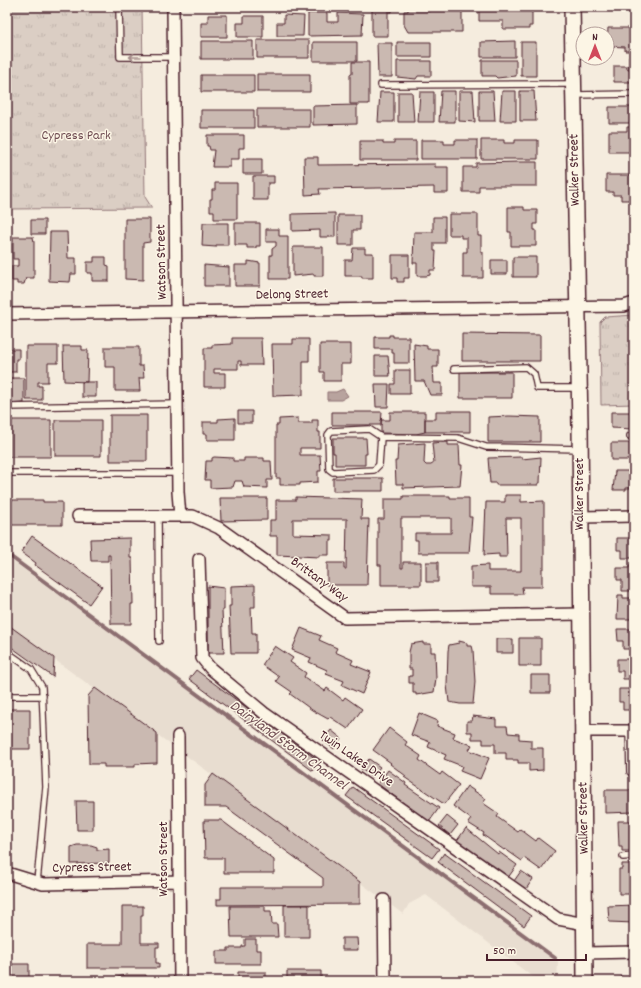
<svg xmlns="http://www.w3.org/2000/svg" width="641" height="988" font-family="Dekko,sans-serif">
<defs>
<pattern id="park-tufts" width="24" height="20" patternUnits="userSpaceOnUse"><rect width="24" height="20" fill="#dbcec4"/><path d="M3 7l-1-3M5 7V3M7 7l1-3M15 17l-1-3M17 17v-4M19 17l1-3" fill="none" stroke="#bdb0a9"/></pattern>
</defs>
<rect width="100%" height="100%" fill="#f5ecde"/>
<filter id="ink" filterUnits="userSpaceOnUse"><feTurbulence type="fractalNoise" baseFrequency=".025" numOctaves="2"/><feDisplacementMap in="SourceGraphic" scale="8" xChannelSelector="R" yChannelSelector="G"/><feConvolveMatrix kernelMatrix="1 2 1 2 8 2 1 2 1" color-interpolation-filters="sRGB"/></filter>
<g filter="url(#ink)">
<path fill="#e8ddd0" d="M7 557 558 961 557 981H538L426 895 409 904 403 914 7 625Z"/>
<path fill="url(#park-tufts)" stroke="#927678" d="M7 7H142L145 197 152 208 7 209Z
M634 315V404L601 405 600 322 605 317Z"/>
<path fill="#b8a39e" stroke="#8c6e70" d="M343 389 348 396 341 400H327V392H336Z"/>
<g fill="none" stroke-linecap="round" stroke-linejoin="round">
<path stroke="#8c6e70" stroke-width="4" d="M7 554 555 958"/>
</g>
<path fill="#cab9b1" stroke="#4a1f2b" d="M392 7V12H388V36H372V8Z
M479 7H524V9H532V26H529V29H503V21H479Z
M430 8 462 9V32H408L404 25V11H408V9H427V11H430Z
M308 13H327V22H338V13L363 14 362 35 308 36Z
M208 15H227V37H201V23H208Z
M284 15 304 16 303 36H277V23H284Z
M244 16H263V37H237V23H244Z
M608 28H634V51H625V47L607 46Z
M257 40H309V58H257Z
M201 41H253V59H201Z
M515 41V57H481V42Z
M313 42H357V61H313Z
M397 42H431V57H397Z
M521 42H536V76H521Z
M377 43H392V77H378Z
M629 56H634V82H614V66H627V69H629Z
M482 60H516V76L497 78 495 76H482Z
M397 61H431V76H418L416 79 397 77Z
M352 62H369V104H350V74H352Z
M257 74H310V92H257Z
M201 75H254V92H201Z
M441 91H455V122H439Z
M459 91H473L475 122 459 121Z
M479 91H493L495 121H479Z
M502 91H516V121H500Z
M520 91H534L536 121H520Z
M380 92H394V122H378Z
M398 92H412L414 122H398Z
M420 92H434V122H418Z
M357 105V124L313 125V106Z
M609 107H634V123H609Z
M257 109H310V127H257Z
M201 110H254V128H201Z
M627 127H634V152H609V131H627Z
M207 135H244V148H239V159H230V167H212L214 150H210L209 146H207Z
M421 140H444V144H455V140H477V159H421Z
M481 140H504V143H515V140H538V159H481Z
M360 141H383V144H394V141H416V160H360Z
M631 154H634V167H631Z
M304 157H318V165L435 164V167H448V193H434V187L319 189 320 194 305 195Z
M243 159H262V174H243Z
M519 162H537V186H479V192H463V167H476V163Z
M606 175H634L631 200H621V195H613V192H606Z
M253 176H274V183H268V200H253Z
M215 183H237V219H214V211H210V199H212V190H215Z
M508 207H524V210H537V224H534V230H536V246H511V232H508Z
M335 213V237H320V230L292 231V214Z
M449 214H478V236H481V252H483V278H463V252H467V238H461V235H449Z
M338 215H360V230H353V245H338Z
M433 217H445V243H434V251H436L435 270H430V275L426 276H417V263H413L414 232H433Z
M125 219H150V242L143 243V280L125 279Z
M31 220H45V234H31Z
M203 223H228V245H216V247L202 246Z
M235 223H260V246H256V248H247V245H235Z
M266 229H279V236H288V279H270V255H272V249L276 246V242H266Z
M7 230H9V247H7Z
M50 232H67L68 258H76V274H71L70 282 49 281Z
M13 237H33L34 242V278H26L24 284H17V281H12V266H18V259H13Z
M293 247H323V276H314V274L293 276Z
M353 248H365V253H373V278H362V276H345V260H352Z
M392 255H409V278H404V282H397V278H392Z
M94 257H106V265L109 266V281H92V273H87V262H94Z
M513 257H536V277H513Z
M491 260H507V274H491Z
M248 261 260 263V286H235V265H248Z
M204 265 229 267V286H204Z
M462 334 540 335V361H462Z
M389 335H393V337H409V363H394V353H392V349H375V337H389Z
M232 338H261L262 365H241V361H238V369H214V373H225V387H204V348H212V345L232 344Z
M293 339H309V361H303V395L273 396 272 344H293Z
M320 344H351V364H341V381H324V372H320Z
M414 344 427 346V349H438V367H433L434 383H442V395H430L424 381H415Z
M26 346H58V363H48V382H38V386H42V400H26Z
M63 346H82V350H88L87 382 64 381Z
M105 347H139V366H143L144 378H139L140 391H115V367H105Z
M7 349H19V359H16V372H8V378H24V403L7 404V391H8Z
M375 356H388L390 376H375Z
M395 370H410V394H391V384H395Z
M460 372H512V398H460Z
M82 382H96V397H82Z
M375 384H389L388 407H376Z
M238 411H252V423H238Z
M436 411H470V432H425V419H436Z
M332 412H382L381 425H332Z
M390 412H425V432L416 434 381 433V420H390Z
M611 412H634V429L611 428Z
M110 415H147V461H110Z
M509 416 540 417V442H488V417Z
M235 418V440H207V434H203V422H218V419Z
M298 418V423H312V420H318V432H320V448H300V455H320L321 471H318V482L300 483V485H280V478H276V425H279V419Z
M7 420H51V457H7Z
M55 420H101V456H55Z
M333 438H366L367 454H365V465H335V453H333Z
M448 442V445H459L460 465H462L460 486 403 488V484H396L395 461H397L398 445 425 443 424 463 426 465H431L434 463 432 443Z
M631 442H634V460H611V443H631Z
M214 457 233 458V461H244V458H264V461H271L272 480H267V488L244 487 242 481H235L233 487 210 488V480H205L206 461H212V458Z
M522 457V459L541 457 540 483H538V485H496V483H490L488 458Z
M615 471H634V488H626V490H613Z
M333 478H383V491H333Z
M505 495H521V502L544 501V568H542V587H522L523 594H491V587H471V566L488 565V571H521V518H506L507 557H499V554L484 555 486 502H505Z
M403 496H450V498H469V517H472L469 553H418V540H415V533H451V518H401V568H403V562H421V585H381V565H378V519H384V499H403Z
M296 497 362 499 361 519H369L367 585H327V563H344V569H346L347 519H293V534L332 535V541H329V555H319V557L277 555V536H270V520H276V500H296Z
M220 498H267V520L221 521Z
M7 500H43V502H62V525H7Z
M32 536 102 586 89 604 35 565 36 563 21 552Z
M130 538V558H132L133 604H131V624H111L110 555H108V561H91L90 539Z
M617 538H634V558H622V550H617Z
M426 562H438V582H426Z
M629 565H634V591H622V580H617V568H629Z
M255 585V607H251L252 633H256V653H231L229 606H231V586Z
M208 586 224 588V610H222L224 653H208Z
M618 595H623V598H634V619H617Z
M7 624 54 658 53 677 7 644Z
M301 628 321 636 319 640 337 648 335 652 353 660 351 664 371 672 362 694 342 685 344 681 326 674 327 670 309 662 311 658 292 650Z
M617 629H634V649H623V641H618Z
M519 638H541V666H519Z
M496 639H513V653H496Z
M459 641 467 643V646H472L473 650 475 682 473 704H460L449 702 447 685 448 651 449 645 459 643Z
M423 642V644H431V652H435L436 678 434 692 416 695V693H413V683H409V676H412V669H409V652L411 644Z
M275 646 293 658 290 662 306 673 304 677 325 691 327 688 343 700 345 697 362 709 348 729 330 717 328 719 312 710 290 694 292 692 276 681 279 677 262 665Z
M617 659H634V679H623V671H617Z
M196 670 320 762 313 771 189 679Z
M531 675H550V693H531Z
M95 688 157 733V763L135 764V767H104V764H89L88 696Z
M619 689H634V710H623V702H619Z
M7 709H30V749H7Z
M419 713 438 721 437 726 455 733 453 738 472 745 469 750 489 758 480 779 460 771 462 766 444 759 446 755 428 747 430 742 411 735Z
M473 716 496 719V726H507L508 733 519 734V739L531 740V748H543V770L529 771V763H518V760H506V753H495V744H483V739H472V732H467V721H472Z
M389 728 407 742 405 745 421 756 419 760 440 775 442 772 459 785 444 804 404 777 406 776 390 764 391 763 373 750Z
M331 730 341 738 334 749 323 740Z
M369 759 380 767 372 777 361 769Z
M388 770 406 783 405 785 439 808 429 822 378 784Z
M213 774 360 882V904L217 905V899H221V887H323V878L226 807H205V785Z
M467 786 486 799 483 803 499 814 497 817 518 832 520 829 536 841 538 838 555 851 541 870 524 858 522 861 505 849 504 850 483 835 484 833 468 823 471 819 453 806Z
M353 787 439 849 432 858 346 796Z
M605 790H634V812L605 813Z
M76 801H93V830H77Z
M447 816 458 825 450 835 439 826Z
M204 820H221L274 860V873H224V858H205Z
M618 821H634V851H622V846H619Z
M466 828 498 854 499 852 517 865 507 879 456 842Z
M77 845H91L97 847V850L109 849V863L71 864V847Z
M444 853 531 916 524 926 438 862Z
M622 864H634V894H619V869H622Z
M521 871 533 879 526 889 514 881Z
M284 905H309V937H284Z
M634 905V923L609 922 608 906Z
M122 906H143V915H141V943H159V947H156V963H159V968H87V944H122Z
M230 906H265V911H271L272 924H277L278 937H231Z
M342 938H357L358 950H342Z
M245 939H256V950H261V964H216V951H228V948H242V946H245Z
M7 964H29V981H7Z
M287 971H321V981H287Z
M238 972H266V981H238Z
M126 975H146V979H149V981H83H109V979Z
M621 976 626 980 628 977 633 981H618Z"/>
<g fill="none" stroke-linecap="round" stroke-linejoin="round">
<defs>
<path id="service" d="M119 7 120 57H174
M381 85 573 84
M574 95 634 94
M454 369 526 367 534 374 537 388H578
M7 407 178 404
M630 436H634
M381 437 379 465 374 470 333 472 329 469 328 435 331 431 369 429 381 437 458 438 486 447 580 449
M7 473H178
M158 517 159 641
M7 652 31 669 42 687 46 787 37 882
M7 696H43
M629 731 630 772 634 774
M623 857 634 856"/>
<path id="minor" d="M173 7 178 492 180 516
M7 314 624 306 634 303
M78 516H193L219 528 345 618 581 614
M581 517 634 516
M199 559 202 658 210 668 264 713 558 919 585 924
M582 731H634
M178 736 180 981
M7 873 43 884 179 881
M384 900 385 981
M585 953 634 952"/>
<path id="secondary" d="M572 7 580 425 585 981"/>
</defs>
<use href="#service" stroke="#4a1f2b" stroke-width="8"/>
<use href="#minor" stroke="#4a1f2b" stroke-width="14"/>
<use href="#secondary" stroke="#4a1f2b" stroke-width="18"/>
<use href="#service" stroke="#fcf5e5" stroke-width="5.5"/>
<use href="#minor" stroke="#fcf5e5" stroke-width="11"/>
<use href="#secondary" stroke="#fcf5e5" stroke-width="15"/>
</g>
<defs><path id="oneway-shaft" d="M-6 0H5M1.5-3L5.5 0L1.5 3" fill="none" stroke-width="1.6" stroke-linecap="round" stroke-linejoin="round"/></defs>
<use stroke="#a38a88" href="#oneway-shaft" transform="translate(135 57) rotate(180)"/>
</g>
<g text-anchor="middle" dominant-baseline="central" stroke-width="3" stroke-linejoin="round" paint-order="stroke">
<g font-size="14" fill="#6e4b51" stroke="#fcf5e5">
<text x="76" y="136">Cypress Park</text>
</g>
<g font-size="14" fill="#4a1f2b" stroke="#fcf5e5">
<text transform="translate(575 170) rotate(-91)">Walker Street</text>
<text transform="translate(162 262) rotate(-91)">Watson Street</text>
<text transform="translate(292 295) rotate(-1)">Delong Street</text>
<text transform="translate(580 494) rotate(-90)">Walker Street</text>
<text transform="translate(319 580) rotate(36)">Brittany Way</text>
<text transform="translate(356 759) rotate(35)">Twin Lakes Drive</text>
<text transform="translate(584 818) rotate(-91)">Walker Street</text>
<text transform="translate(164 859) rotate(-90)">Watson Street</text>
<text transform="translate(92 868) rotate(-1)">Cypress Street</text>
</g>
<g font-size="15" font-style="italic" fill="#704d53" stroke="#fcf5e5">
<text transform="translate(288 746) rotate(36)">Dairyland Storm Channel</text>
</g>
</g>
<rect width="641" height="988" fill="none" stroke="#fcf5e5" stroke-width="24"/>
<rect x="12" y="12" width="617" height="964" fill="none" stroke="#4a1f2b" stroke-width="1.5" filter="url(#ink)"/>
<g transform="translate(595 46)"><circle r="19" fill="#fcf5e5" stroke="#b59f9b"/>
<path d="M0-3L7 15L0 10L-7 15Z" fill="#d1495b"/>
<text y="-6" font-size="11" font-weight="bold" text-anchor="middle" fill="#4a1f2b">N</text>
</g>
<path d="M487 954v6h99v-6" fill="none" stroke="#4a1f2b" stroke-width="2"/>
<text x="493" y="954" font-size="12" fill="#4a1f2b" stroke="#fcf5e5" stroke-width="3" paint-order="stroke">50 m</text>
</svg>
